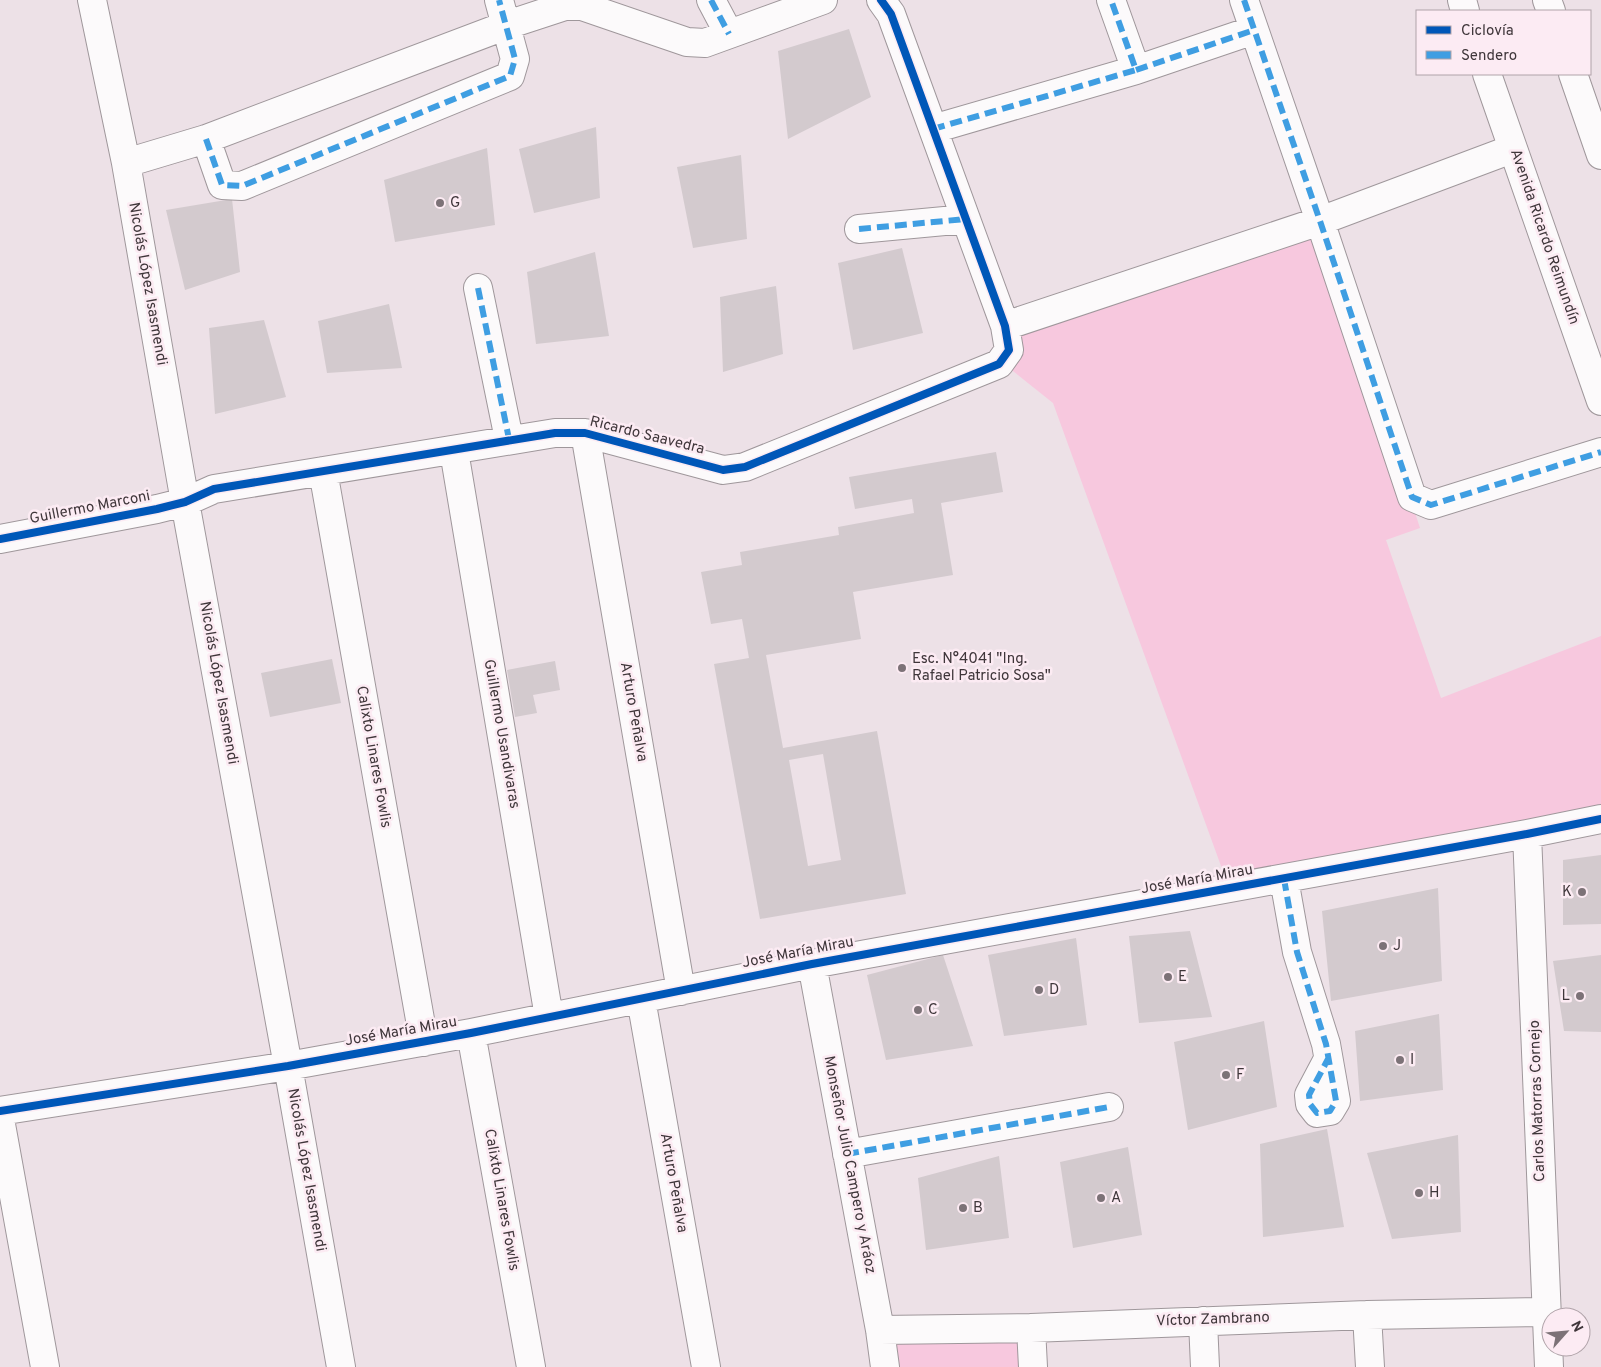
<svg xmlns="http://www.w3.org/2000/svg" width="1601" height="1367" font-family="Overpass,sans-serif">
<rect width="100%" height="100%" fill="#ede1e7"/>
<path fill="#f7c8de" d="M1320 221 1420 528 1386 540 1441 698 1601 636V815L1229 888 1053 403 1008 367 1005 326Z
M1031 1328 1033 1367H886L880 1330Z"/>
<path fill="#d3cace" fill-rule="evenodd" d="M849 29 871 97 788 139 778 51Z
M596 127 600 198 534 213 519 149Z
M487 148 495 225 395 242 384 180Z
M741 155 747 239 693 248 677 167Z
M232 199 240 272 185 290 166 210Z
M902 248 923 333 853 350 838 263Z
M595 252 609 336 536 344 527 272Z
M776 286 783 354 723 372 720 297Z
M389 304 402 368 327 373 318 321Z
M264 320 286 397 215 414 209 328Z
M996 452 1003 492 941 503 953 575 853 592 861 639 766 655 783 748 877 731 906 894 760 919 714 664 749 658 742 619 711 624 701 572 742 565 740 552 839 535 838 527 914 513 912 499 855 509 849 477ZM823 754 841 860 808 866 789 760Z
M332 659 341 703 270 717 261 673Z
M555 661 560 690 533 695 537 713 515 717 507 670Z
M1601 855V924L1563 925V860Z
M1438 888 1442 981 1331 1001 1322 911Z
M1190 931 1212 1017 1139 1023 1129 936Z
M1076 938 1087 1025 1004 1036 988 955Z
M943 955 973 1046 886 1060 867 975Z
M1601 955V1032L1564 1031 1553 961Z
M1439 1014 1443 1090 1360 1101 1355 1031Z
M1264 1021 1277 1107 1188 1130 1174 1042Z
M1327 1129 1344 1227 1263 1237 1260 1144Z
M1458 1135 1461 1232 1392 1239 1367 1153Z
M1128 1147 1142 1235 1073 1248 1060 1162Z
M999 1156 1009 1238 926 1250 918 1178Z"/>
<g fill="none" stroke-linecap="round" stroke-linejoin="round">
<defs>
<path id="street" d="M92 0 126 163 185 502 288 1066 341 1367
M711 0 729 34
M1244 0 1320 221 1412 497 1431 505 1601 452
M1136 70 1254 30
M933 129 1136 70 1111 0
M206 139 222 185 242 186 510 76 515 59 499 0
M126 163 206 139 507 25 565 6H582L687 42 705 43 823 0
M859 229 966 219
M478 288 509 439
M1005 326 1320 221 1512 149
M585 433 681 991
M454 451 549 1017
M323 471 424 1042
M0 539 157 509 185 502 214 489 555 433H585L723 470 745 467 999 364 1009 350 1005 326 891 14 881 0
M1527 834 1549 1367
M1284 879 1297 952 1326 1044 1336 1101 1330 1111 1317 1113 1310 1104 1309 1095 1328 1059
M812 964 880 1330 885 1367
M641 999 706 1367
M471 1033 531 1367
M0 1111 288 1066 471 1033 812 964 1527 834 1601 819
M0 1119 45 1367
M847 1154 1109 1107
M1367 1315 1370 1367
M1203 1321 1205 1367
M1031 1328 1033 1367
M880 1330 1031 1328 1367 1315 1546 1312"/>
<path id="secondary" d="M1462 0 1465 11
M1547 0 1551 11
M1487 74 1601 401
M1573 74 1601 155"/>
</defs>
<use href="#street" stroke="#9f979b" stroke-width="30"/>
<use href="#secondary" stroke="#9f979b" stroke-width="30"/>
<use href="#street" stroke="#fcfafb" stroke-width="28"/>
<use href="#secondary" stroke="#fcfafb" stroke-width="28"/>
<path stroke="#3f9ee2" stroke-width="6" stroke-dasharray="12 6" stroke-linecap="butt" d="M711 0 729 34
M1244 0 1320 221 1412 497 1431 505 1601 452
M1136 70 1254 30
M933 129 1136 70 1111 0
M206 139 222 185 242 186 510 76 515 59 499 0
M859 229 966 219
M478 288 509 439
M1284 879 1297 952 1326 1044 1336 1101 1330 1111 1317 1113 1310 1104 1309 1095 1328 1059
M847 1154 1109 1107"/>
<defs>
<path id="cycleway" d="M0 539 157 509 185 502 214 489 555 433H585L723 470 745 467 999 364 1009 350 1005 326 891 14 881 0
M0 1111 288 1066 471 1033 812 964 1527 834 1601 819"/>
</defs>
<use href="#cycleway" stroke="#fcebf3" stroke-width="11"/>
<use href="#cycleway" stroke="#0057b8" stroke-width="8"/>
</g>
<g fill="#7c7277" stroke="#fcebf3" stroke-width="2">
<circle cx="440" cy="203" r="5"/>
<circle cx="902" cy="668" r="5"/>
<circle cx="1582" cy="892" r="5"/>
<circle cx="1383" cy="946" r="5"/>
<circle cx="1168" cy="977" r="5"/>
<circle cx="1039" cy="990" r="5"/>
<circle cx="1580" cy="996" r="5"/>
<circle cx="918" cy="1010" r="5"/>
<circle cx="1400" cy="1060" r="5"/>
<circle cx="1226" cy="1075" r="5"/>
<circle cx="1419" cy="1193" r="5"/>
<circle cx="1101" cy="1198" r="5"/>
<circle cx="963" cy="1208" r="5"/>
</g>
<g text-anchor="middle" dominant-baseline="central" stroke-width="5" stroke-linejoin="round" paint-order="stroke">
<g font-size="15" fill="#3f363a" stroke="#fcebf3" text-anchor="start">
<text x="450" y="203">G</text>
<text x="912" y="659">Esc. N°4041 "Ing.<tspan x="912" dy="17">Rafael Patricio Sosa"</tspan></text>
<text x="1572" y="892" text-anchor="end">K</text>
<text x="1393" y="946">J</text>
<text x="1178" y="977">E</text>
<text x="1049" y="990">D</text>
<text x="1570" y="996" text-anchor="end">L</text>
<text x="928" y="1010">C</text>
<text x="1410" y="1060">I</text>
<text x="1236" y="1075">F</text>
<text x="1429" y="1193">H</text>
<text x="1111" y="1198">A</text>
<text x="973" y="1208">B</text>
</g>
<g font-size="15" fill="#3f363a" stroke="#fcebf3">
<text transform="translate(1544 237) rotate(71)">Avenida Ricardo Reimundín</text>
<text transform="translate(147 284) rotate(80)">Nicolás López Isasmendi</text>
<text transform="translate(647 436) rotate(14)">Ricardo Saavedra</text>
<text transform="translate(90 508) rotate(-11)">Guillermo Marconi</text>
<text transform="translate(218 683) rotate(80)">Nicolás López Isasmendi</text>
<text transform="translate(633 712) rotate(80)">Arturo Peñalva</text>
<text transform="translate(501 734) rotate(80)">Guillermo Usandivaras</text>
<text transform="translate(373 757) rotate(80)">Calixto Linares Fowlis</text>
<text transform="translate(1197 880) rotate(-10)">José María Mirau</text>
<text transform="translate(798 953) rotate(-11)">José María Mirau</text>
<text transform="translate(401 1032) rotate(-10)">José María Mirau</text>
<text transform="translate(1538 1101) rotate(-92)">Carlos Matorras Cornejo</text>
<text transform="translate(849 1165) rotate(79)">Monseñor Julio Campero y Aráoz</text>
<text transform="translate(306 1170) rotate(80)">Nicolás López Isasmendi</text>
<text transform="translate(673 1183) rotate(80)">Arturo Peñalva</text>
<text transform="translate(501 1200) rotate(80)">Calixto Linares Fowlis</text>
<text transform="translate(1213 1320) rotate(-2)">Víctor Zambrano</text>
</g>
</g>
<rect x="1416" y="10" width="175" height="65" fill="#fcebf3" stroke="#b0a3a9"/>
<rect x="1426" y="26" width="25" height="8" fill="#0057b8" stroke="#b0a3a9"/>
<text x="1461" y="35" font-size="15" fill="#3f363a">Ciclovía</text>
<rect x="1426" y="51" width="25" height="8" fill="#3f9ee2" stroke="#b0a3a9"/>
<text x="1461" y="60" font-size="15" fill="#3f363a">Sendero</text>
<g transform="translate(1566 1332) rotate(63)"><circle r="24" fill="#fcebf3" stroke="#b0a3a9"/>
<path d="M0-4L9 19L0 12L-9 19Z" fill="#7c7277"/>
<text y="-8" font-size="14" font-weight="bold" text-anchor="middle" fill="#3f363a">N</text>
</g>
</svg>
